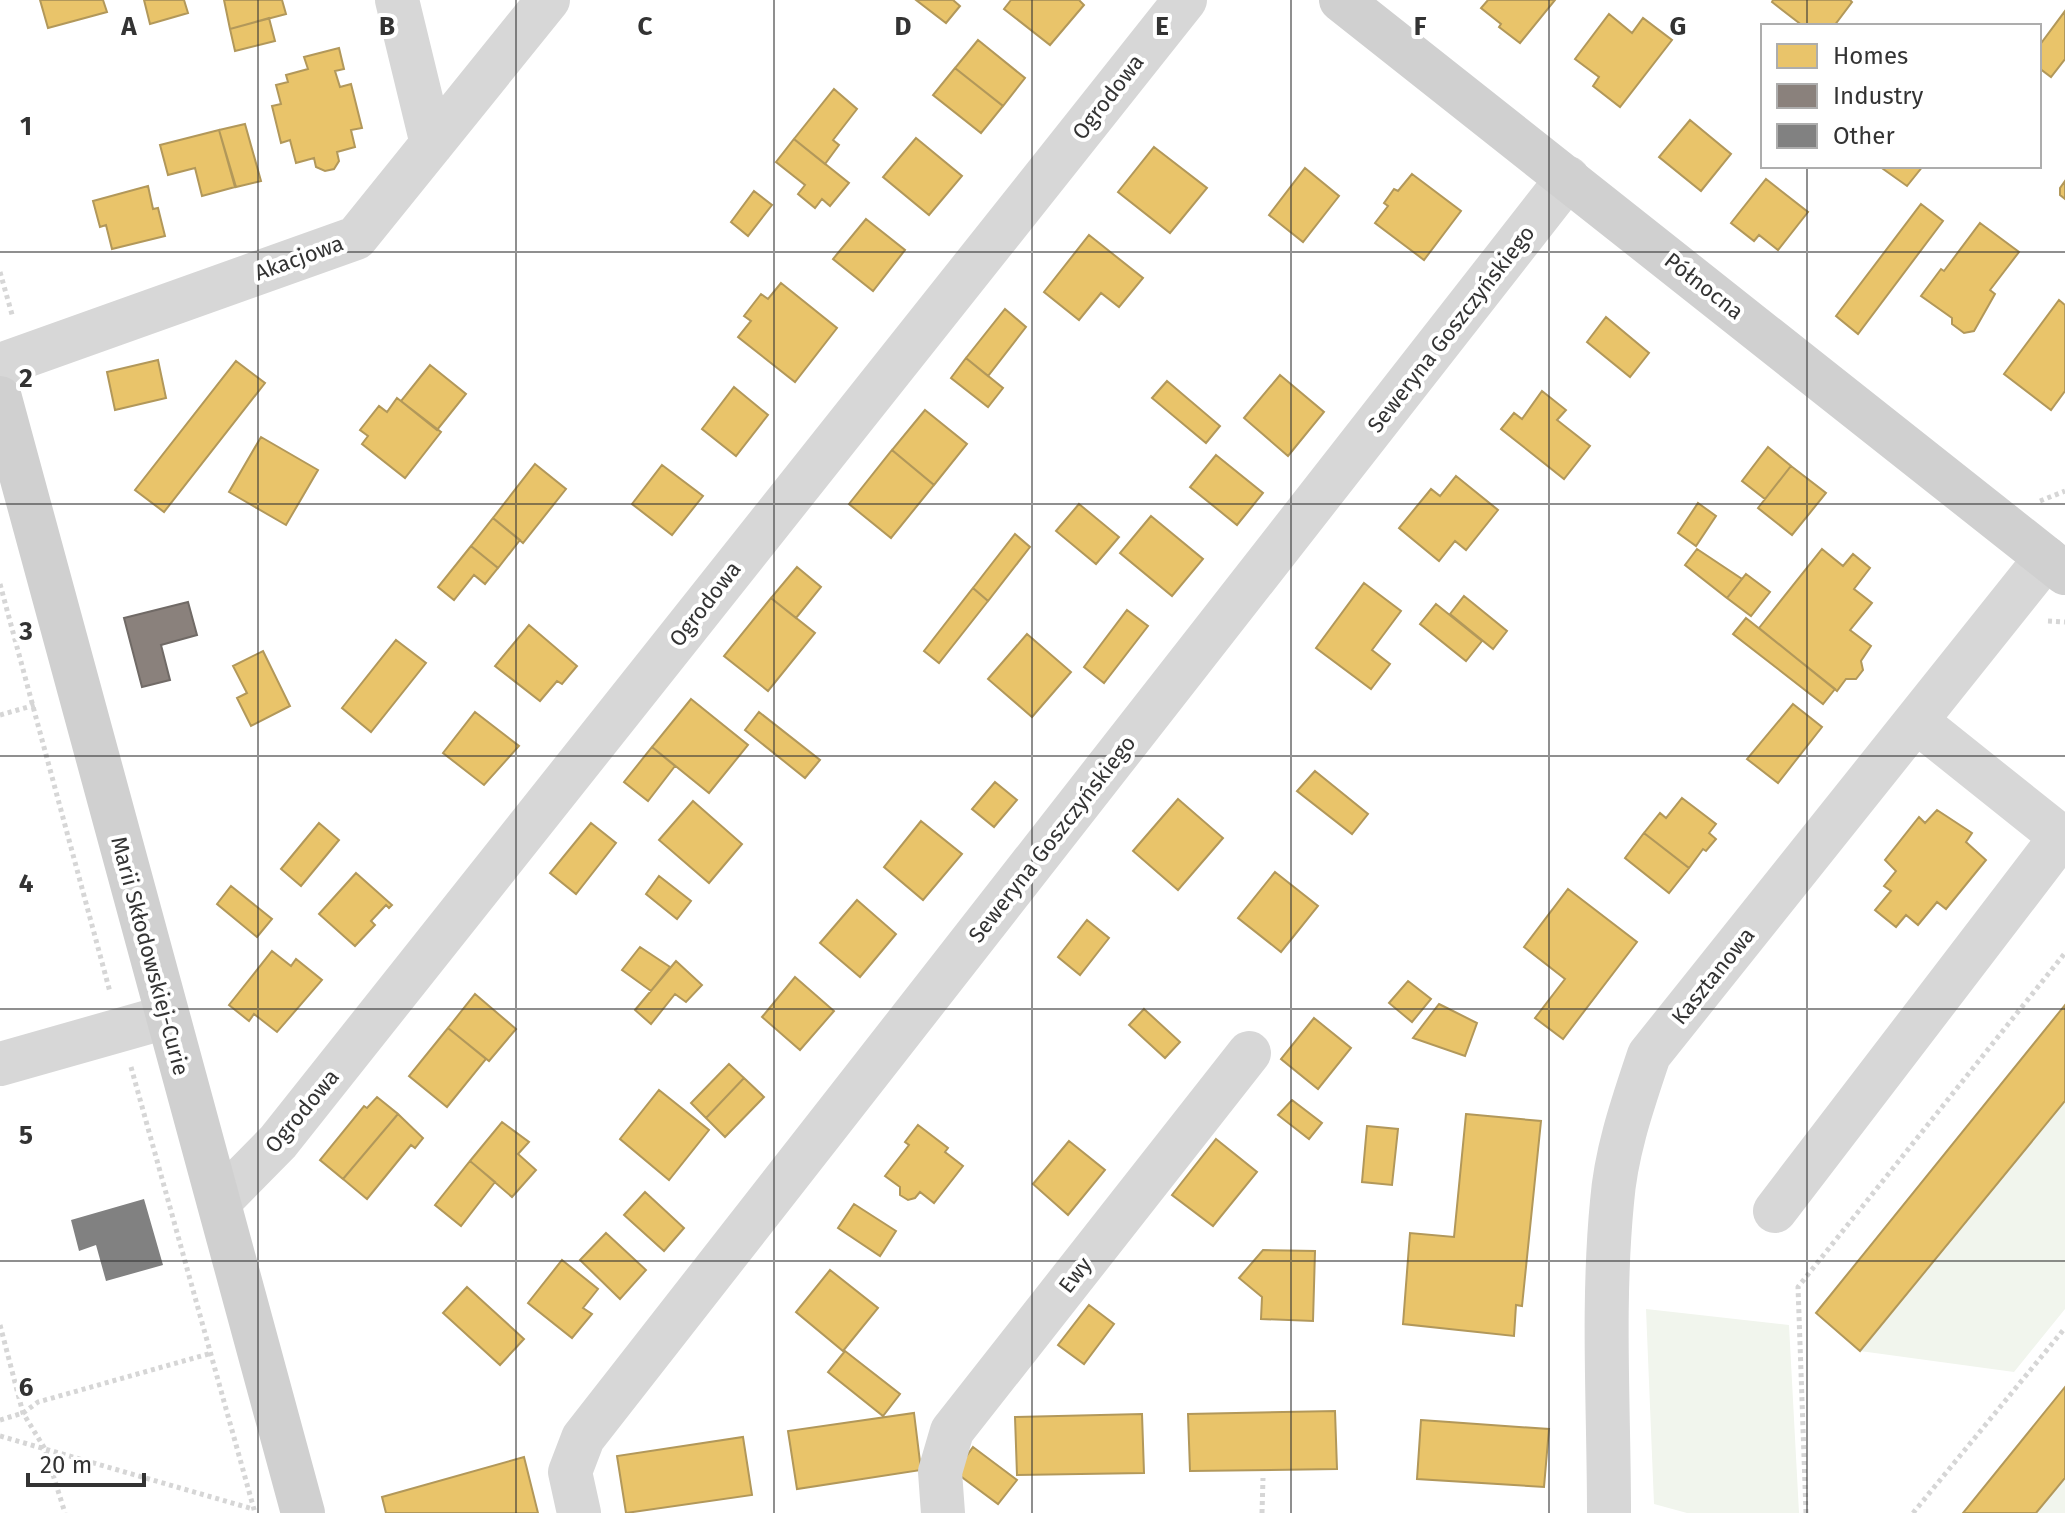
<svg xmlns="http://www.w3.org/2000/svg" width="2065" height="1513" font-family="'Fira Sans',sans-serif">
<rect width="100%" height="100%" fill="#fff"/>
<path fill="#f1f5ed" d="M2065 1101V1309L2014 1372 1860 1351Z
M1646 1309 1789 1325 1799 1513H1687L1654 1504Z
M2065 1478V1513H2036Z"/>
<path fill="#e9c46a" stroke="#b2985a" stroke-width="2" d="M40 0H103L107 12 48 28Z
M144 0H184L188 13 150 24Z
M224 0H282L286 14 230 29Z
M916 0H953L960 6 946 23Z
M1011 0H1079L1084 5 1050 45 1004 9Z
M1488 0H1555L1520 43 1499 27 1501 24 1481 8Z
M1773 0H1850L1852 2 1834 26H1803L1772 2Z
M2065 11V59L2051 77 2039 68V46Z
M1609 14 1632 33 1643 18 1672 40 1620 107 1593 86 1599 77 1575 59Z
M269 18 275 41 235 51 230 29Z
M978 40 1025 78 1003 106 955 68Z
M339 48 344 69 335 71 340 87 351 84 362 128 351 130 355 147 337 152 339 161 334 169 325 171 316 167 314 158 296 163 290 140 281 143 272 106 281 104 276 85 288 82 286 75 308 69 304 57Z
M955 68 1003 106 981 133 933 95Z
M834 89 857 109 833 140 839 145 825 164 794 139Z
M1690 120 1731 154 1701 191 1659 157Z
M245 124 261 181 236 187 219 130Z
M219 130 235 187 202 196 195 168 168 175 160 145Z
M916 138 962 176 929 215 883 177Z
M794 139 849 183 830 206 822 199 815 208 798 194 805 185 776 162Z
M1154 147 1207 188 1170 233 1118 192Z
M1879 166H1923L1907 186Z
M1305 168 1339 196 1303 242 1269 215Z
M1412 174 1461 211 1424 260 1375 223 1388 206 1384 203 1394 189 1398 191Z
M1766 179 1808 212 1778 250 1759 235 1754 241 1731 223Z
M2065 181V199L2060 195V188Z
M148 186 153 209 158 208 165 236 112 249 106 225 100 227 93 201Z
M754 191 772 205 748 236 731 222Z
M1921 204 1943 221 1858 334 1836 316Z
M866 219 905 250 873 291 833 259Z
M1980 223 2019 252 1990 290 1995 294 1974 331 1964 333 1952 324V318L1921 296 1941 269 1944 271Z
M1089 235 1143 278 1119 307 1101 293 1079 320 1044 292Z
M781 283 837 328 795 382 738 337 751 321 744 316 761 294 768 299Z
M2059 300 2065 305V391L2051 410 2004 374Z
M1005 309 1026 327 988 376 966 358Z
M1606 317 1649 353 1630 377 1587 342Z
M966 358 1003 388 988 407 951 378Z
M158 360 166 398 115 410 107 372Z
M236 361 265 383 164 512 135 490Z
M430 365 466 394 437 430 401 401Z
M1280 375 1324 412 1288 456 1244 418Z
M1167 381 1220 426 1206 443 1152 398Z
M734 387 768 415 736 456 702 429Z
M1542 391 1566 410 1557 420 1590 446 1564 479 1501 429 1514 413 1522 419Z
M397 398 441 432 405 478 362 444 368 436 360 430 379 406 387 412Z
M925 410 967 444 934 485 892 450Z
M261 437 318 470 286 525 229 492Z
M1768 447 1791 466 1765 499 1742 481Z
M892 450 934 485 891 538 849 504Z
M1216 455 1263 493 1237 525 1190 487Z
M535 464 566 489 523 543 493 518Z
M662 465 703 496 672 535 632 504Z
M1791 466 1826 493 1792 535 1758 508Z
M1456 476 1498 510 1466 550 1455 541 1439 561 1399 528 1431 489 1440 496Z
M1698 503 1716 516 1696 546 1678 533Z
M1079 504 1119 537 1096 564 1056 531Z
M1151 516 1203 559 1172 596 1120 553Z
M493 518 520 540 498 568 471 546Z
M1015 534 1030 547 988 601 973 588Z
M471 546 498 568 485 584 474 575 454 600 438 587Z
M1697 549 1742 579 1727 598 1685 565Z
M1822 549 1843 566 1853 554 1870 568 1854 589 1872 603 1850 630 1871 646 1861 661 1863 670 1856 679H1846L1837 691 1759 628Z
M797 567 821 587 796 618 771 598Z
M1746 574 1770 592 1751 616 1727 598Z
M1364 583 1401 611 1372 650 1390 664 1371 689 1316 648Z
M973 588 988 601 939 663 924 651Z
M1464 596 1507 631 1493 649 1450 614Z
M771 598 815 633 768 691 724 656Z
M1436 604 1482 641 1466 661 1420 624Z
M1127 610 1148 626 1104 683 1084 667Z
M1746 618 1835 689 1823 704 1733 634Z
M529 625 577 666 562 684 557 681 540 701 495 666Z
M1027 634 1071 672 1032 717 988 679Z
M396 640 426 663 371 732 342 708Z
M263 651 290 706 251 726 237 698 247 693 233 666Z
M691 699 748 745 709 793 652 747Z
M1793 704 1822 727 1778 783 1747 759Z
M475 712 519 746 484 785 443 753Z
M759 712 820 760 805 778 745 730Z
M652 747 675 766 648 801 624 782Z
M1315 771 1368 814 1352 834 1297 791Z
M995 782 1017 800 994 827 972 809Z
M1682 798 1716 824 1709 833 1716 839 1706 851 1703 849 1689 868 1644 833 1660 813 1666 818Z
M1178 799 1223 838 1178 890 1133 851Z
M693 801 742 844 709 883 659 840Z
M1937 810 1972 833 1966 842 1986 860 1946 909 1937 902 1918 925 1906 915 1896 927 1875 910 1891 891 1884 886 1896 871 1885 860 1919 817 1925 823Z
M921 821 962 854 923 900 884 867Z
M319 823 339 840 301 886 281 869Z
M591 823 616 843 576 894 550 873Z
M1644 833 1689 868 1669 893 1625 858Z
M1275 872 1318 906 1281 952 1238 918Z
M356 873 392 905 389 908 386 905 371 921 375 925 355 946 319 914Z
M659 876 691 901 677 919 646 894Z
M231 886 272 919 257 937 217 904Z
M1568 889 1637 942 1563 1039 1535 1018 1565 979 1524 947Z
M857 900 896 934 860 977 820 943Z
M1087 920 1109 938 1080 975 1058 957Z
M640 947 670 967 651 991 622 970Z
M272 951 291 966 296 959 322 980 277 1032 254 1014 249 1021 229 1005Z
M676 961 702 985 686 1002 675 994 651 1024 635 1010Z
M795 977 834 1011 800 1050 762 1017Z
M1408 981 1431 999 1412 1022 1389 1003Z
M475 994 516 1029 489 1061 448 1028Z
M1439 1004 1477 1023 1465 1056 1413 1038Z
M2065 1005V1101L1860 1351 1816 1313Z
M1144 1009 1180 1042 1165 1058 1129 1025Z
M1314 1018 1351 1048 1318 1089 1281 1059Z
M448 1028 486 1059 447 1107 409 1076Z
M729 1064 744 1078 706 1118 691 1103Z
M744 1078 764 1097 725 1137 706 1118Z
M659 1090 709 1130 669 1180 620 1139Z
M377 1097 398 1114 343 1179 320 1160 364 1106 367 1108Z
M1292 1100 1322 1123 1309 1139 1278 1115Z
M398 1114 423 1138 415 1148 411 1145 367 1199 343 1179Z
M1466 1114 1541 1121 1522 1306 1516 1305 1514 1336 1403 1324 1410 1233 1454 1237Z
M502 1122 529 1142 518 1154 536 1170 512 1197 470 1161Z
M918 1125 948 1148 945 1152 963 1166 934 1203 920 1192 915 1198 908 1200 900 1195V1187L885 1176 909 1145 905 1142Z
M1367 1126 1398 1129 1392 1185 1362 1182Z
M1216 1139 1257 1172 1213 1226 1172 1195Z
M1069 1141 1105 1170 1068 1215 1033 1184Z
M470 1161 495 1182 461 1226 435 1205Z
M645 1192 684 1228 664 1251 624 1215Z
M854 1204 896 1231 880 1256 838 1228Z
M606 1233 646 1270 620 1299 580 1260Z
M1263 1250 1315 1251 1313 1321 1261 1319 1262 1297 1239 1278Z
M562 1260 598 1289 583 1308 592 1314 572 1338 528 1303Z
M830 1270 878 1308 843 1351 796 1312Z
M467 1287 524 1339 500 1365 443 1313Z
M1089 1305 1114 1324 1084 1364 1058 1345Z
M845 1351 900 1394 883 1416 828 1372Z
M2065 1387V1478L2036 1513H1963Z
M1335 1411 1337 1469 1190 1471 1188 1414Z
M914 1413 921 1470 797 1489 788 1431Z
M1142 1414 1144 1473 1017 1475 1015 1417Z
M1421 1420 1549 1429 1544 1487 1417 1479Z
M743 1437 752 1495 626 1513 617 1456Z
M973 1447 1017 1480 998 1504 955 1472Z
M524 1457 538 1513H386L382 1497Z"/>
<path fill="#8a817c" stroke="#706a66" stroke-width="2" d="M188 602 197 635 161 645 170 680 142 687 124 618Z"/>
<path fill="#818181" d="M144 1199 163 1265 106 1281 96 1245 79 1251 71 1220Z"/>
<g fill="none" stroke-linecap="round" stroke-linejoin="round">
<path stroke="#d6d6d6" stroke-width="5" stroke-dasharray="4 4" stroke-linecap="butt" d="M0 272 13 318
M2040 501 2065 491
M0 584 110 992
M2048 621 2065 622
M0 715 35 705
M131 1067 255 1513
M0 1325 23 1413 45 1449 65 1513
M0 1420 23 1413 38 1402 212 1353
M0 1436 253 1509
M1262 1513 1263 1478
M1806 1513 1798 1287 2065 953
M1913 1513 2065 1328"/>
<path stroke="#d7d7d7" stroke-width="44" d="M397 0 432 144
M0 365 356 238 548 0
M1916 721 2065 840
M0 1064 166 1017
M219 1202 278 1142 1185 0
M1775 1211 2061 837
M579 1513 570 1472 583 1438 1568 178
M943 1513 940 1472 952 1431 1249 1053
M1609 1513C1609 1410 1602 1305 1612 1202 1616 1151 1633 1103 1649 1055L2046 558"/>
<path stroke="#d0d0d0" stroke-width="44" d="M1341 0 2065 573
M0 398 303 1513"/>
</g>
<path fill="none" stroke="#333" stroke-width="2" stroke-opacity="0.55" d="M258 0V1513M516 0V1513M774 0V1513M1032 0V1513M1291 0V1513M1549 0V1513M1807 0V26M1807 166V1513M0 252H2065M0 504H2065M0 756H2065M0 1009H2065M0 1261H2065"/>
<g text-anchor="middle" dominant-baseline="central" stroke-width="8" stroke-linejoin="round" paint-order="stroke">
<g font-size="22" fill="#333" stroke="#fff">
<text transform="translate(1108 97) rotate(-52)">Ogrodowa</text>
<text transform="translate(299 258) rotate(-20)">Akacjowa</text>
<text transform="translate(1704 286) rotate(38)">Północna</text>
<text transform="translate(1451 329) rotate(-52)">Seweryna Goszczyńskiego</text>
<text transform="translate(705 604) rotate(-52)">Ogrodowa</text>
<text transform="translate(1052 839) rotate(-52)">Seweryna Goszczyńskiego</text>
<text transform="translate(150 956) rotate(75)">Marii Skłodowskiej-Curie</text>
<text transform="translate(1713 976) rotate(-51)">Kasztanowa</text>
<text transform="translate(302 1111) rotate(-50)">Ogrodowa</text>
<text transform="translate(1075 1275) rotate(-52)">Ewy</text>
</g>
</g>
<g font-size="26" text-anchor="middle" font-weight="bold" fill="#333" stroke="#fff" stroke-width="8" stroke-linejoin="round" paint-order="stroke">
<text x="129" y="35">A</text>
<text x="387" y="35">B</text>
<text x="645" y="35">C</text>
<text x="903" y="35">D</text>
<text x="1162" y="35">E</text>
<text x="1420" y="35">F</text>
<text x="1678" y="35">G</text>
<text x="26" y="135">1</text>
<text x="26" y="387">2</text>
<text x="26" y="640">3</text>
<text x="26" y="892">4</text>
<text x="26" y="1144">5</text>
<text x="26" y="1396">6</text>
</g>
<rect x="1761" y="24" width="280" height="144" fill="#ffffff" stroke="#adadad" stroke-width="2"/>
<rect x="1777" y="44" width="40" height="24" fill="#e9c46a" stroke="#adadad" stroke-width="2"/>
<text x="1833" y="64" font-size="24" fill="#333333">Homes</text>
<rect x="1777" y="84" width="40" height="24" fill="#8a817c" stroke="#adadad" stroke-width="2"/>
<text x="1833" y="104" font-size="24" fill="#333333">Industry</text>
<rect x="1777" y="124" width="40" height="24" fill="#818181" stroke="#adadad" stroke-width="2"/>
<text x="1833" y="144" font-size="24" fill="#333333">Other</text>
<path d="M28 1473v12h116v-12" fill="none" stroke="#333333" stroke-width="4"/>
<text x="40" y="1473" font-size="24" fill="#333333" stroke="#ffffff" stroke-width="6" paint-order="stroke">20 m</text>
</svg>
